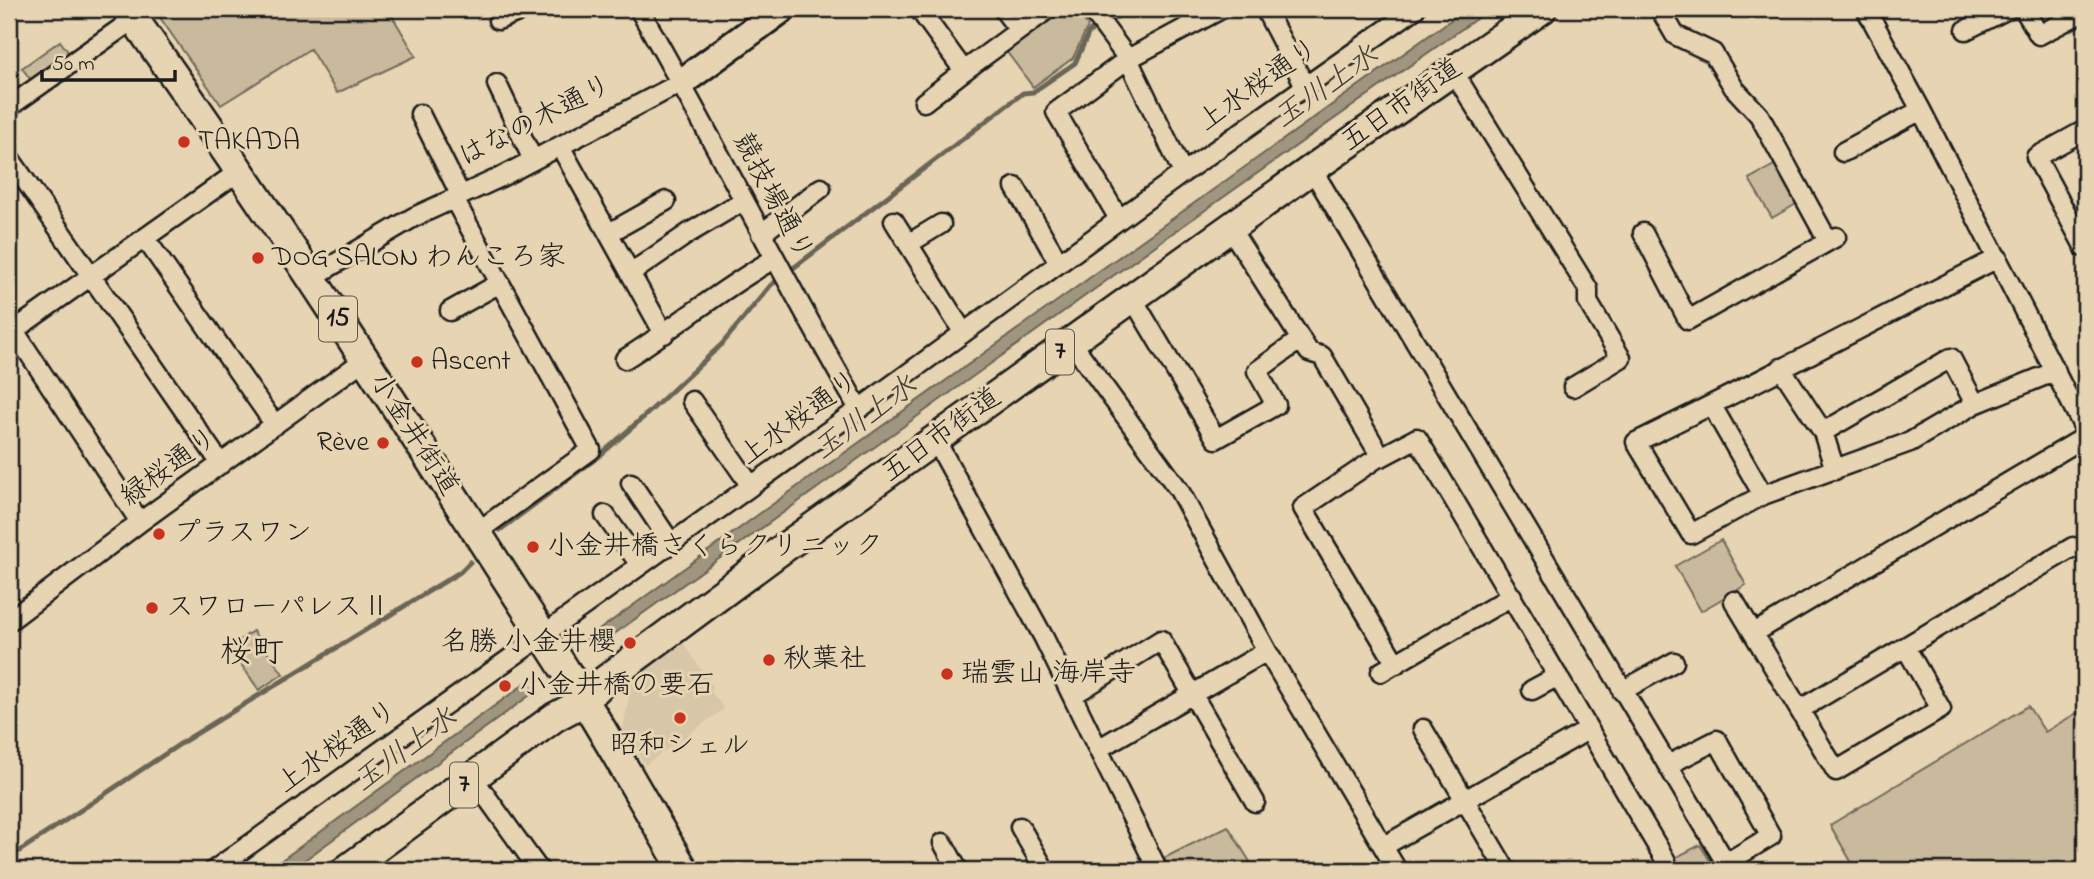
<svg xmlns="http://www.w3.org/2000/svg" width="2094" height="879" font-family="'Indie Flower','Klee One',sans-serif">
<rect width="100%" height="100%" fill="#e6d4b2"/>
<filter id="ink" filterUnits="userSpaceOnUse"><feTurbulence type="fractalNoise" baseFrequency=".0143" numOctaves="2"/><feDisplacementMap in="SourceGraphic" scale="14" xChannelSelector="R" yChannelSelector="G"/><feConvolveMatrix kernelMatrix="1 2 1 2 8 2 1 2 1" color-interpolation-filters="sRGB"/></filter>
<g filter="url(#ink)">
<path fill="#d7c6a7" d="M679 637 713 687 710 690 724 709 645 765 623 729 629 697 618 683Z"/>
<path fill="#c9b99d" stroke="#726a5c" stroke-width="2" d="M154 9H388L416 56 337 93 310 49 221 105Z
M1063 9H1076L1088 26 1073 58 1033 87 1006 51Z
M60 41 69 53 31 80 22 68Z
M1776 164 1798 203 1772 218 1749 179Z
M1721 540 1746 585 1701 611 1675 566Z
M253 631 283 674 259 690 229 647Z
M2028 706 2045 732 2085 708V870H1856L1830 825Z
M1228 826 1255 870H1140Z
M1700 845 1716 870H1653L1659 866Z"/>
<path fill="#a0957f" stroke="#6b6557" stroke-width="2" d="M1466 9H1490L1170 235 578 660 291 870H268L766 509Z"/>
<path fill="#e6d4b2" d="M582 638 593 654 538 694 527 678Z"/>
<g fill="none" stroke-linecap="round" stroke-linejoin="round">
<path stroke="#6b6557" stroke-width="5" d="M500 530 598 457 647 414 722 344 771 285 1023 93 1033 92 1075 63 1089 32 1131 9
M9 858 186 740 460 572 470 562"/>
<defs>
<path id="street" d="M639 9C715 141 782 277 859 409
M919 9 964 71 1048 9
M1003 9 1019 30
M1091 9 1128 59 1183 173
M1265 9 1305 86
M1660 9 1675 35 1713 53 1734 88 1759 115 1828 241
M1866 9 1921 110 2085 430
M2024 9 2039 35 2085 11
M498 20 525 9
M1966 30 2008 9
M1453 71 1588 289V302L1621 358 1573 387
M497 84 533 160
M924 102 964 71
M9 107 134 19
M420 114 461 196
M2085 130 2036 157 2085 248
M560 146 664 334
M1843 152 1921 110
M9 157 221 464
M1312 169 1726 863 1771 836 1717 740 1668 765
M1015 187 1059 263
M454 199 591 450 477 532
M1119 219 1056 112 1128 59 1221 9
M894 221 963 332
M1230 228 1309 352 1322 356 1381 457 1417 438C1502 579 1583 721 1666 861
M609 233 666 201
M1643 233 1688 320 1836 237
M761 234 821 188
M145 238 275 425
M908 244 941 224
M1998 258C1877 319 1758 383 1636 442L1691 534 1763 495 1910 442 1975 404 2056 371
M631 273 689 233 743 201
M311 278 414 217 501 177 682 82
M1133 299 1216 439 1276 405 1257 371 1301 339
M450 311 500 283
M9 323 140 522
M9 334 238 172
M1072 343 1179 490 1267 651 1397 870
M625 359C676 327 722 288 774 259
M1781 368 1823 432 1835 470
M692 401 751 486
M1712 406 1763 495
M1823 432 1951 358 1975 404
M936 441 1044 638 1098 749 1267 651
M1380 456 1303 508 1396 664
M631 483 671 543
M605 515 640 565
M1734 601 1836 771 1941 709 1906 648
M9 621 140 522 364 360
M1754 633 2085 437
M1381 672 1512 596
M1532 690 1558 676
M1622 691 1674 662
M1073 695 1161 640 1255 802
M1801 709 2073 547 2085 551
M1423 729 1506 870
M1098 749 1155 864
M473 778 539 870
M1020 827 1045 870
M943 843 958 870
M1384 846 1588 730
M214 870 859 409 1183 173 1415 9"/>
<path id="secondary" d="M682 82 782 9"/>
<path id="primary" d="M127 9C280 224 423 448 565 670 607 735 644 804 684 870
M346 870 555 717 583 702 604 681 781 550 1312 169 1542 9"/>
</defs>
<use href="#street" stroke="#1c1c1c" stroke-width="23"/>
<use href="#secondary" stroke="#1c1c1c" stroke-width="32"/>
<use href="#primary" stroke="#1c1c1c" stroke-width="33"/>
<use href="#street" stroke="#e6d4b2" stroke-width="18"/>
<use href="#secondary" stroke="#e6d4b2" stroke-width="26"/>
<use href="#primary" stroke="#e6d4b2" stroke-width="28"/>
</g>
</g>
<g fill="#c8321e" stroke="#e6d4b2" stroke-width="2.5">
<circle cx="184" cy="142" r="7"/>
<circle cx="258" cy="258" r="7"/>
<circle cx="417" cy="362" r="7"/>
<circle cx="383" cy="443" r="7"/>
<circle cx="159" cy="534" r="7"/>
<circle cx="533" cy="547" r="7"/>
<circle cx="152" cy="608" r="7"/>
<circle cx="630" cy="643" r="7"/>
<circle cx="769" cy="660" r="7"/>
<circle cx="947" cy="674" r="7"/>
<circle cx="505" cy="686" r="7"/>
<circle cx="680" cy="718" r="7"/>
</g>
<g text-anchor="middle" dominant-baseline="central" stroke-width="6" stroke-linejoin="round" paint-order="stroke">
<g fill="#e6d4b2" stroke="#595349" stroke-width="2">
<rect x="319" y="296.5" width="38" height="45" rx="5"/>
<rect x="1046" y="329.5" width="28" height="45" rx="5"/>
<rect x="450" y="762.5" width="28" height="45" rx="5"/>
</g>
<g font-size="26" font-weight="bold" fill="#1c1c1c">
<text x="338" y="319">15</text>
<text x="1060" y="352">7</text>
<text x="464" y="785">7</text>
</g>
<g font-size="28" fill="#1c1c1c" stroke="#e6d4b2">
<text transform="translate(1259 86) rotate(-35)">上水桜通り</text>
<text transform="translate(1402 106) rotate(-35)">五日市街道</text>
<text transform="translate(536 122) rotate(-27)">はなの木通り</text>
<text transform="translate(772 197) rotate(62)">競技場通り</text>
<text transform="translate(800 419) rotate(-36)">上水桜通り</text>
<text transform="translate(413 435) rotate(57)">小金井街道</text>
<text transform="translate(942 436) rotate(-36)">五日市街道</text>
<text transform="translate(170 468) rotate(-36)">緑桜通り</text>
<text transform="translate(338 748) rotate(-35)">上水桜通り</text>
</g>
<g font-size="28" fill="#1c1c1c" stroke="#e6d4b2" text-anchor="start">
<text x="198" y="142">TAKADA</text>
<text x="272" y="258">DOG SALON わんころ家</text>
<text x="431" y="362">Ascent</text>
<text x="369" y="443" text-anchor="end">Rève</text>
<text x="173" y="534">プラスワン</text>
<text x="547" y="547">小金井橋さくらクリニック</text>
<text x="166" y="608">スワローパレスⅡ</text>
<text x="616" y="643" text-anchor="end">名勝 小金井櫻</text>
<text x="783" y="660">秋葉社</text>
<text x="961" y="674">瑞雲山 海岸寺</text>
<text x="519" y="686">小金井橋の要石</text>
<text x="680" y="746" text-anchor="middle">昭和シェル</text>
</g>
<g font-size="30" font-style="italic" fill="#44403a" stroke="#e6d4b2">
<text transform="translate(1327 88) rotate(-35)">玉川上水</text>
<text transform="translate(866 419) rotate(-36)">玉川上水</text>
<text transform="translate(406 751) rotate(-36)">玉川上水</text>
</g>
<g font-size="32" fill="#1c1c1c" stroke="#e6d4b2">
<text x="252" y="653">桜町</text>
</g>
</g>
<rect width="2094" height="879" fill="none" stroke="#e6d4b2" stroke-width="35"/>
<rect x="18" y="18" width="2059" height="844" fill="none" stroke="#1c1c1c" stroke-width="2.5" filter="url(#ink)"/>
<path d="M42 70v10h133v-10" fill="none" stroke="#1c1c1c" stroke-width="3.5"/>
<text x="52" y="70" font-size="21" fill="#1c1c1c" stroke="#e6d4b2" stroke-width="5" paint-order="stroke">50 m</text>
</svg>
